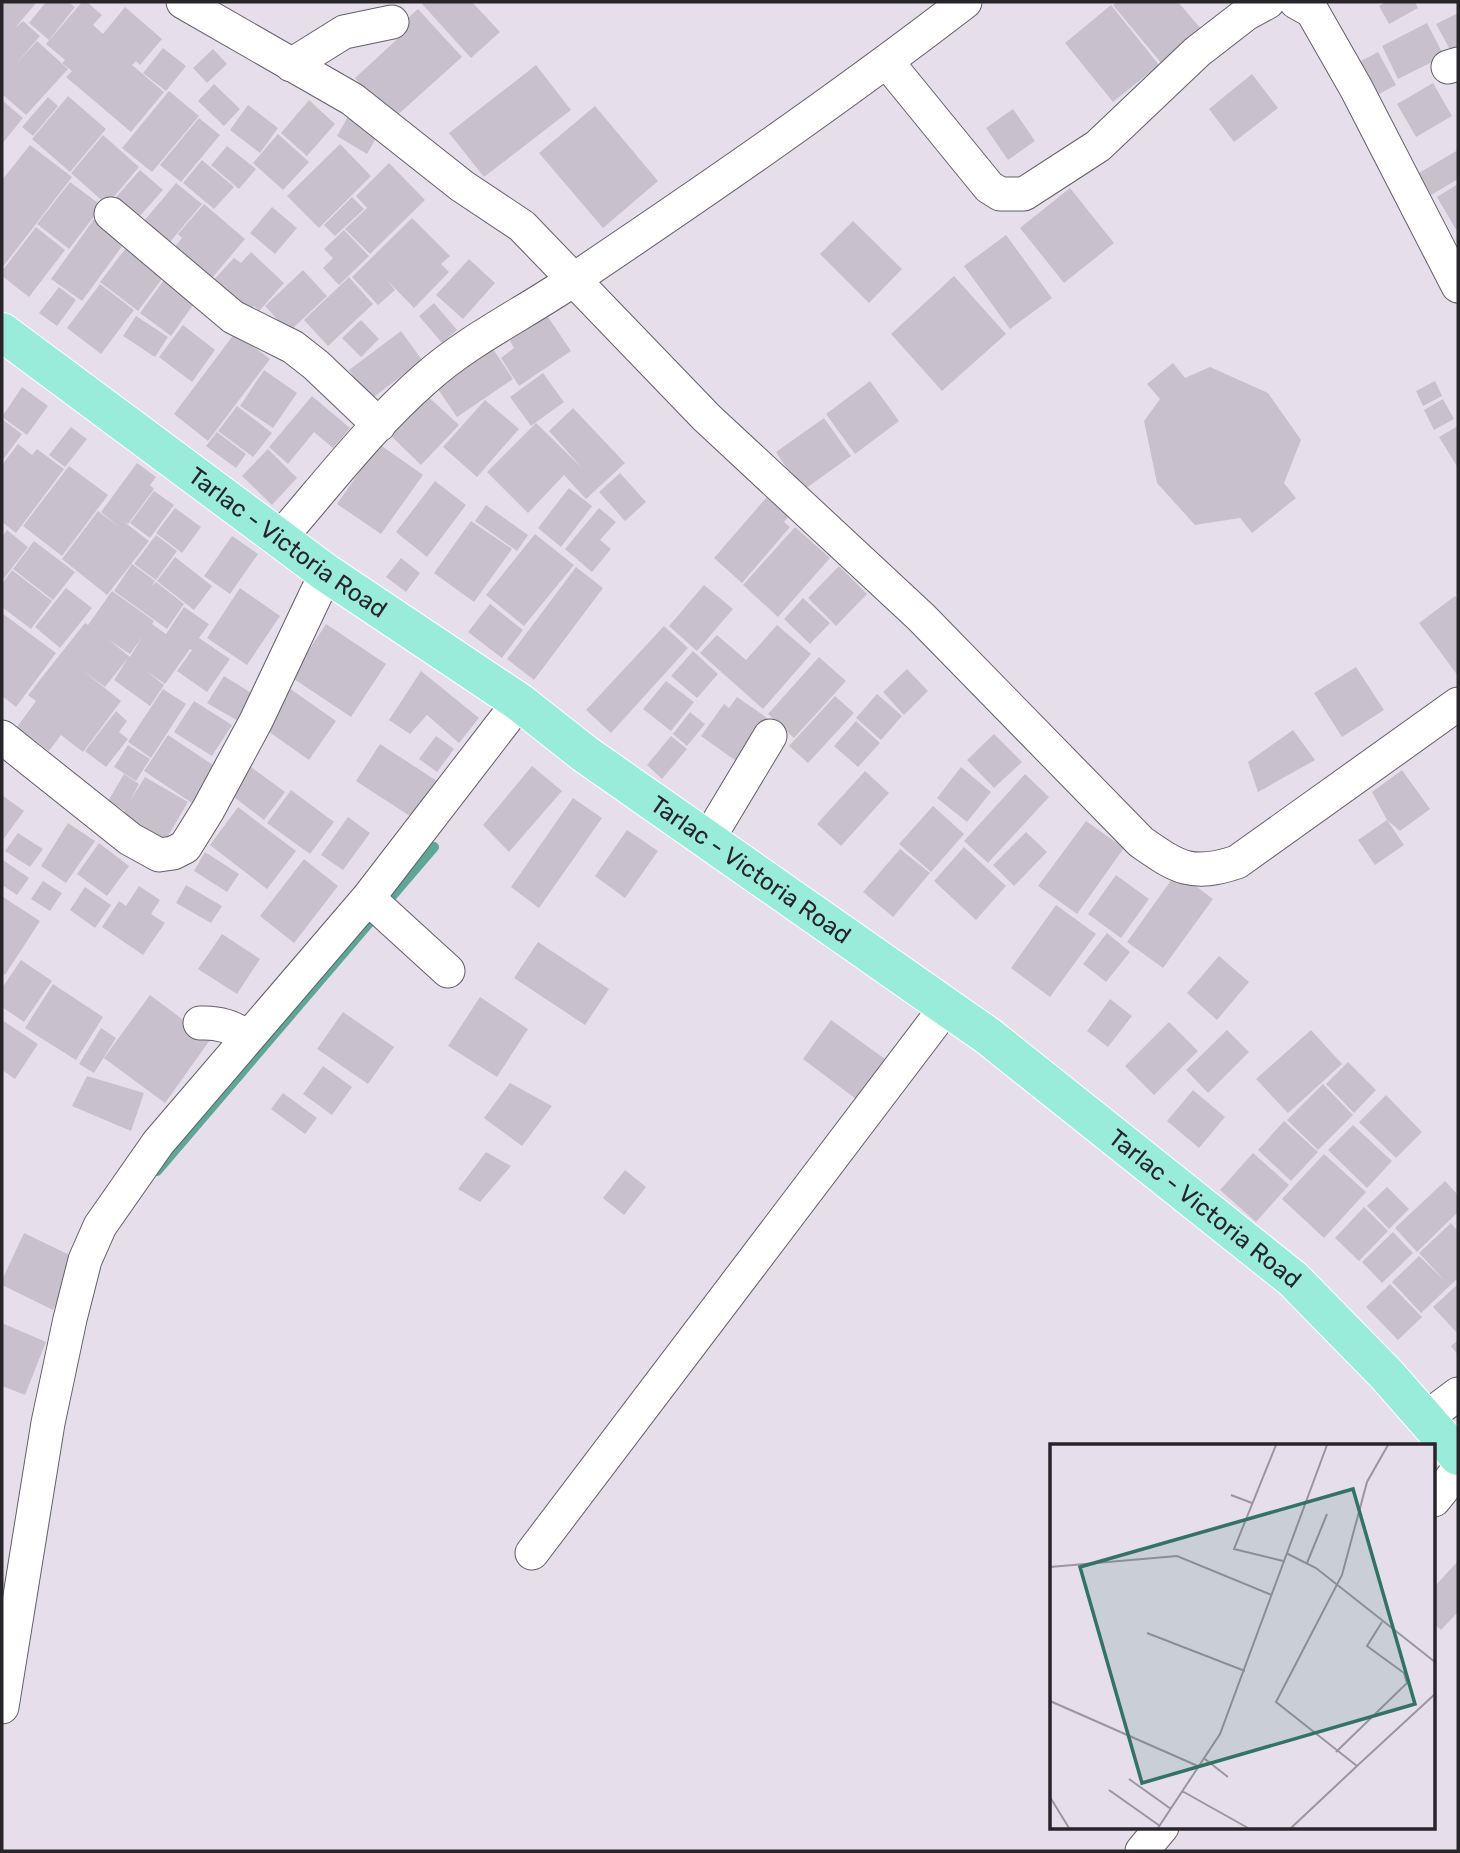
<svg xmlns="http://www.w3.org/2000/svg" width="1460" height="1853" font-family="Rubik,sans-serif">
<rect width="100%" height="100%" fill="#e6dfeb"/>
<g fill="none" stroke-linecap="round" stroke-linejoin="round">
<path stroke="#5da796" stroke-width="10" d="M157 1171 434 847"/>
</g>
<path fill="#c8c1cd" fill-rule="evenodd" d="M2 2H37L15 28 23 21 40 36 15 65 37 41 68 69 26 115 2 94Z
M46 2H68L75 7 49 40 29 23Z
M82 2H87L102 15 93 25 103 34 125 7 162 39 140 65 136 61 132 65 164 92 131 132 66 77 72 71 62 63 65 60 46 44Z
M424 2H472L500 32 471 58 422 4Z
M1117 2H1178L1202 30 1162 64 1113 5Z
M1386 2H1415L1418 8 1389 24 1379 6Z
M1111 5 1159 65 1113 102 1065 43Z
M418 9 462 57 393 119 355 78 405 32 399 26Z
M1458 13V52L1453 55 1436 24Z
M1427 23 1444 56 1398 79 1382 46Z
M163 48 186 66 166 91 143 73Z
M213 49 227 64 207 83 193 68Z
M1378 52 1396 85 1379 94 1361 61Z
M536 65 571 110 484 177 449 133Z
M1252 74 1278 108 1234 142 1209 109Z
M1433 83 1452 116 1416 137 1397 104Z
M214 84 240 109 224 126 198 101Z
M169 91 199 116 152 172 122 148Z
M68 96 106 129 70 172 32 139Z
M48 97 58 106 33 136 22 127Z
M2 100 23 118 2 144Z
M309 100 335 124 307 156 281 133Z
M248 105 278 128 260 153 230 130Z
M595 106 658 181 603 228 539 153Z
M1013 109 1035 141 1008 160 986 128Z
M350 113 380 131 367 154 337 136Z
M199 118 220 135 181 182 160 165Z
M278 134 309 162 283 190 253 163Z
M103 135 139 167 107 205 71 173Z
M340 144 371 176 319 228 287 196Z
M30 145 72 177 2 268V180Z
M227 146 256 169 239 189 211 165Z
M1458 150V179L1431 195 1419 173Z
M202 160 234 187 214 209 183 183Z
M389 163 425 200 370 254 345 229 367 208 356 196Z
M140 170 163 190 138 218 116 197Z
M70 182 102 206 69 249 37 224Z
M176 183 202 204 164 249 138 228Z
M1458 184V233L1437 197Z
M1070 188 1114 243 1064 283 1020 228Z
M352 197 364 209 335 236 324 225Z
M204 204 245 239 206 285 169 254 182 238 178 234Z
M272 207 297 228 275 254 250 233Z
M97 215 128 238 82 301 51 279Z
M412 218 450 256 441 264 449 272 414 308 388 281 395 290 378 305 352 277Z
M853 221 902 269 869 303 820 254Z
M36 227 65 250 29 297 2 276V271Z
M344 230 369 256 339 285 323 268 333 258 324 249Z
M1006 235 1052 298 1010 329 964 266Z
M132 240 170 268 138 311 100 282Z
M251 252 284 283 259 311 254 306 243 319 208 286 234 258 241 263Z
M469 259 495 283 463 319 436 295Z
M303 270 327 296 289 332 265 306Z
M167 276 198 298 171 336 140 313Z
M954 276 1006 334 942 391 891 334Z
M349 277 373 304 328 346 304 320Z
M100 284 134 310 101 354 67 328Z
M59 287 76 300 57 326 39 313Z
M434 303 457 330 442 343 419 316Z
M546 314 571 351 519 386 501 358 514 348 509 339Z
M136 316 168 337 155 357 123 336Z
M361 320 379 339 361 357 342 338Z
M183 325 215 350 192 382 159 357Z
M401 331 422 360 370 400 349 370Z
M235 333 270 359 208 441 174 414Z
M489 343 513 379 457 417 433 382Z
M1173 363 1185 378 1210 367 1268 393 1301 440 1284 483 1296 498 1252 533 1240 518 1195 525 1157 483 1144 421 1160 399 1147 384Z
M264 370 297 393 273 428 240 406Z
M543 373 564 402 531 426 510 397Z
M870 381 899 421 855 454 826 414Z
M1435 381 1442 396 1423 406 1416 391Z
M22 387 48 406 27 435 2 417Z
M422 391 459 425 421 465 385 430Z
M312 396 350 428 333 448 314 432 288 464 269 447Z
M1443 399 1454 419 1434 430 1424 410Z
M485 400 519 429 477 477 443 447Z
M237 406 272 433 253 457 218 431Z
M573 408 625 463 586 499 564 475 528 513 487 472 536 423 582 468 549 431Z
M824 418 851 456 802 491 776 452Z
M2 419 22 434 2 461Z
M1458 426V468L1439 437Z
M71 427 87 439 65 467 49 455Z
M217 432 246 454 236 468 206 446Z
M18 444 32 455 37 449 64 469 16 533 2 522V465Z
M379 444 423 475 381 534 337 504Z
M268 449 297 478 272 505 242 476Z
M137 463 156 477 150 485 154 489 128 524 123 521 149 541 107 595 62 559 98 511 119 527 101 512Z
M69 466 108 495 62 556 23 526Z
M620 473 646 502 625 521 599 492Z
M435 481 466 505 427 557 396 532Z
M569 488 592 506 561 547 538 528Z
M773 490 795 509 784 522 790 527 742 583 714 558Z
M154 491 174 505 150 538 130 523Z
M486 505 528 535 517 551 475 521Z
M175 508 201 527 182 553 156 533Z
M599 508 616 522 600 540 611 549 592 572 565 549Z
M471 521 512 549 474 602 434 573Z
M795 527 830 558 778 617 743 585Z
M7 530 28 547 2 581V537Z
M535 534 574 565 524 626 486 595Z
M156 535 177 551 156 580 134 564Z
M232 536 258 554 230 594 204 576Z
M34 541 75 572 53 600 13 569Z
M175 557 212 586 194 610 157 581Z
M401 558 420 573 406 592 386 577Z
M132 564 155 581 152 586 156 582 184 604 167 629 114 591Z
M839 566 867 594 836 626 808 598Z
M576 567 603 588 534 680 507 659Z
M12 570 52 601 31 629 2 607V584Z
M704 585 733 609 697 651 669 626Z
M66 588 92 608 60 648 35 627Z
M240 588 280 616 247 665 207 638Z
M112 591 154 621 152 624 166 634 184 607 209 624 199 638 230 659 207 692 177 671 192 650 190 649 165 684 145 670 164 685 150 706 114 680 128 658 105 687 81 669 121 701 83 752 61 735 49 751 17 727 36 701 28 695 85 623 88 625ZM143 636 130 657 109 640 130 654Z
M1455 596 1458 600V676L1419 623Z
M803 598 830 623 810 644 784 619Z
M490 604 523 630 502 658 468 632Z
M2 613 56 653 16 707 2 696Z
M326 624 386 664 351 717 291 677Z
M777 625 811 654 763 709 700 653 717 635 746 660Z
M664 626 688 648 611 733 586 710Z
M693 651 718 674 697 698 671 676Z
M819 657 846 681 794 738 768 714Z
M1356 667 1384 710 1342 737 1314 693Z
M907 669 928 691 904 715 883 692Z
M421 671 479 718 459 743 427 715 410 734 389 720Z
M224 676 253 694 238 721 207 703Z
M666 681 694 702 671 731 643 709Z
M289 688 336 721 309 760 262 727Z
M163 689 186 704 151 758 128 742Z
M877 694 902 716 881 740 856 718Z
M835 696 854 713 808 763 789 746Z
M737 697 770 720 739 763 701 736 724 704 729 708Z
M194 701 232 725 212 756 174 732Z
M116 711 127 721 119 732 128 739 106 767 85 751Z
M690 712 705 724 687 746 673 734Z
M856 721 880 743 858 767 834 746Z
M1293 730 1315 760 1258 792 1248 762Z
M994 734 1022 762 994 788 967 760Z
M168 735 219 769 195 805 144 771Z
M436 736 454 749 437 772 419 759Z
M671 736 687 749 662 779 647 765Z
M380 744 440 783 416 820 356 781Z
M128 745 150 759 136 781 114 767Z
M532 766 562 791 509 852 483 825Z
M251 767 285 792 264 820 230 794Z
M961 767 991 792 967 822 937 798Z
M1402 770 1430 809 1400 831 1387 820 1372 792Z
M865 771 889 793 841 846 817 824Z
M124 774 139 784 130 801 145 777 188 802 165 841 122 815 125 811 108 801Z
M1025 774 1049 797 988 863 964 841Z
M291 790 334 822 310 854 267 823Z
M2 795 24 811 2 841Z
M573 798 602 818 539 908 511 887Z
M933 806 964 834 931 872 899 844Z
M238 807 296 851 267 889 210 845Z
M348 817 370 833 343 870 321 855Z
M1387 820 1404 845 1375 865 1358 840Z
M1086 821 1124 848 1077 914 1038 886Z
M68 823 95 841 66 883 41 866Z
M627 830 658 851 625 898 595 876Z
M1026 832 1047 852 1014 886 993 865Z
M18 833 43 849 30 867 5 851Z
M99 843 129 866 107 896 77 874Z
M964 847 1006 886 976 920 934 881Z
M900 849 930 873 893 917 863 892Z
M205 852 239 874 227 892 194 871Z
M304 859 338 886 294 943 260 916Z
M3 860 29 878 17 895 2 885Z
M1177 872 1213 899 1163 968 1127 942Z
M1116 875 1149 899 1121 938 1088 914Z
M43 881 62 893 50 911 31 899Z
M186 885 222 906 211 923 176 903Z
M139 886 160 900 151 914 165 923 143 955 102 927 119 901 126 906Z
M85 887 111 905 95 928 70 910Z
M3 897 40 921 5 975 2 973Z
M1056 905 1096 934 1050 997 1011 968Z
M1107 933 1130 952 1106 982 1083 964Z
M222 934 260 959 237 994 198 969Z
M538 942 609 989 585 1025 514 978Z
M1219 956 1249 982 1217 1020 1187 993Z
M21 960 52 981 24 1022 2 1007V988Z
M53 984 103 1017 76 1060 25 1028Z
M150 995 210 1040 165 1103 104 1058Z
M480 997 528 1029 497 1077 448 1046Z
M1110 999 1132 1016 1108 1047 1087 1031Z
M343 1012 394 1047 368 1084 317 1049Z
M2 1020 38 1044 15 1079 2 1070Z
M831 1020 885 1059 856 1099 803 1059Z
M1169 1022 1198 1051 1154 1095 1125 1066Z
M101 1028 116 1038 94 1073 79 1064Z
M1227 1030 1249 1052 1208 1093 1186 1070Z
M1311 1030 1342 1064 1288 1113 1256 1079Z
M1348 1062 1376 1090 1354 1113 1326 1084Z
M323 1066 352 1087 332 1115 303 1094Z
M87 1076 144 1093 131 1131 72 1106Z
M510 1083 552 1106 522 1146 484 1118Z
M1323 1084 1353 1115 1318 1150 1287 1120Z
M1193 1090 1225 1117 1199 1148 1167 1121Z
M283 1093 317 1118 305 1134 271 1109Z
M1386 1095 1422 1132 1396 1158 1359 1122Z
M1284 1121 1318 1152 1291 1181 1258 1150Z
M1353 1125 1392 1161 1367 1188 1328 1150Z
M486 1152 511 1166 480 1202 458 1189Z
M1253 1153 1289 1185 1256 1222 1220 1190Z
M1324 1154 1366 1192 1324 1238 1282 1199Z
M625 1170 646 1187 624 1215 603 1198Z
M1445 1181 1458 1195V1212L1417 1252 1395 1228Z
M1387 1187 1409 1209 1389 1229 1367 1206Z
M1364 1207 1388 1231 1359 1261 1335 1238Z
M1451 1223 1456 1229 1458 1227V1278L1421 1313 1392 1282 1419 1256 1445 1281 1419 1253Z
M1393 1232 1413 1253 1382 1283 1362 1262Z
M24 1233 78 1259 53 1310 2 1285V1280Z
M1390 1284 1422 1317 1398 1340 1366 1307Z
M1458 1284V1334L1433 1307Z
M2 1323 46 1342 25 1395 2 1386Z
M1458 1340V1355L1451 1346Z
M1458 1561V1612L1441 1630 1434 1624V1587Z"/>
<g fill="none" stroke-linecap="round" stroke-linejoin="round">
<defs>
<path id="minor" d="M183 2 352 99 462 186 522 226 707 418 921 617 1141 842C1178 868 1192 877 1237 862L1458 704
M1296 2 1312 11 1356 88 1458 286
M887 62 989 187 1000 194H1024L1098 146 1197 52 1246 14 1268 2
M291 65 344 32 392 22
M1448 67 1458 64
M111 214 233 317 293 347 316 365 379 425
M280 538C327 484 372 425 426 378 471 338 527 312 576 278 708 189 839 99 965 2
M2 737 130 839 159 855 173 853 185 847 208 810 256 721 326 573
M707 841 770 736
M368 898 448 971
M200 1023C219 1022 232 1027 249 1037
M1426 1418 1458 1394
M1434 1500 1458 1470
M532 1553 946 1007
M2 1707 48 1423 70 1319 85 1260 100 1226 158 1143 368 898 519 702
M1142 1851 1162 1827"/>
<g id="major">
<path id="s1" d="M2 332 326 573 519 702 585 754 988 1036 1293 1279 1387 1375 1458 1456"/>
</g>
</defs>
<use href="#minor" stroke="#645e69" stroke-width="35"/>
<use href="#major" stroke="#fff" stroke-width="40"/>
<use href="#minor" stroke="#fff" stroke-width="33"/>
<use href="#major" stroke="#9aecda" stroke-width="38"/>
</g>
<g text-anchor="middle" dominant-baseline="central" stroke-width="6" stroke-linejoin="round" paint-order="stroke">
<g font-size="24" fill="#28252a" stroke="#e6dfeb">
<text stroke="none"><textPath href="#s1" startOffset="355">Tarlac - Victoria Road</textPath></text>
<text stroke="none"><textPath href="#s1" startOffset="922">Tarlac - Victoria Road</textPath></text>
<text stroke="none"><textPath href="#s1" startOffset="1489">Tarlac - Victoria Road</textPath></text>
</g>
</g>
<g transform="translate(1050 1444)">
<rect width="385" height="385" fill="#e6dfeb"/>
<path fill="none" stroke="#9a959e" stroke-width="2" d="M226 1 184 105 233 117M338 1 317 38 292 131 226 258 307 322 385 250M181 51 202 59M236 109 266 124 385 218M257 119 277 70M0 123 127 112 222 151M97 189 195 227M0 257 150 323M286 308 357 239 354 229 317 202 332 178M155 315 178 333M79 335 121 365M59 346 110 382M132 347 198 384M0 353 19 384M108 384 170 290 277 1M241 384 307 322"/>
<path fill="#327464" fill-opacity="0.15" stroke="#327464" stroke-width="3.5" d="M303 45 365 260 92 339 30 123Z"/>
<rect width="385" height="385" fill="none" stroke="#28252a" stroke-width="3.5"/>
</g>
<rect width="1460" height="1853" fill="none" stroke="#28252a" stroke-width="7"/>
</svg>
